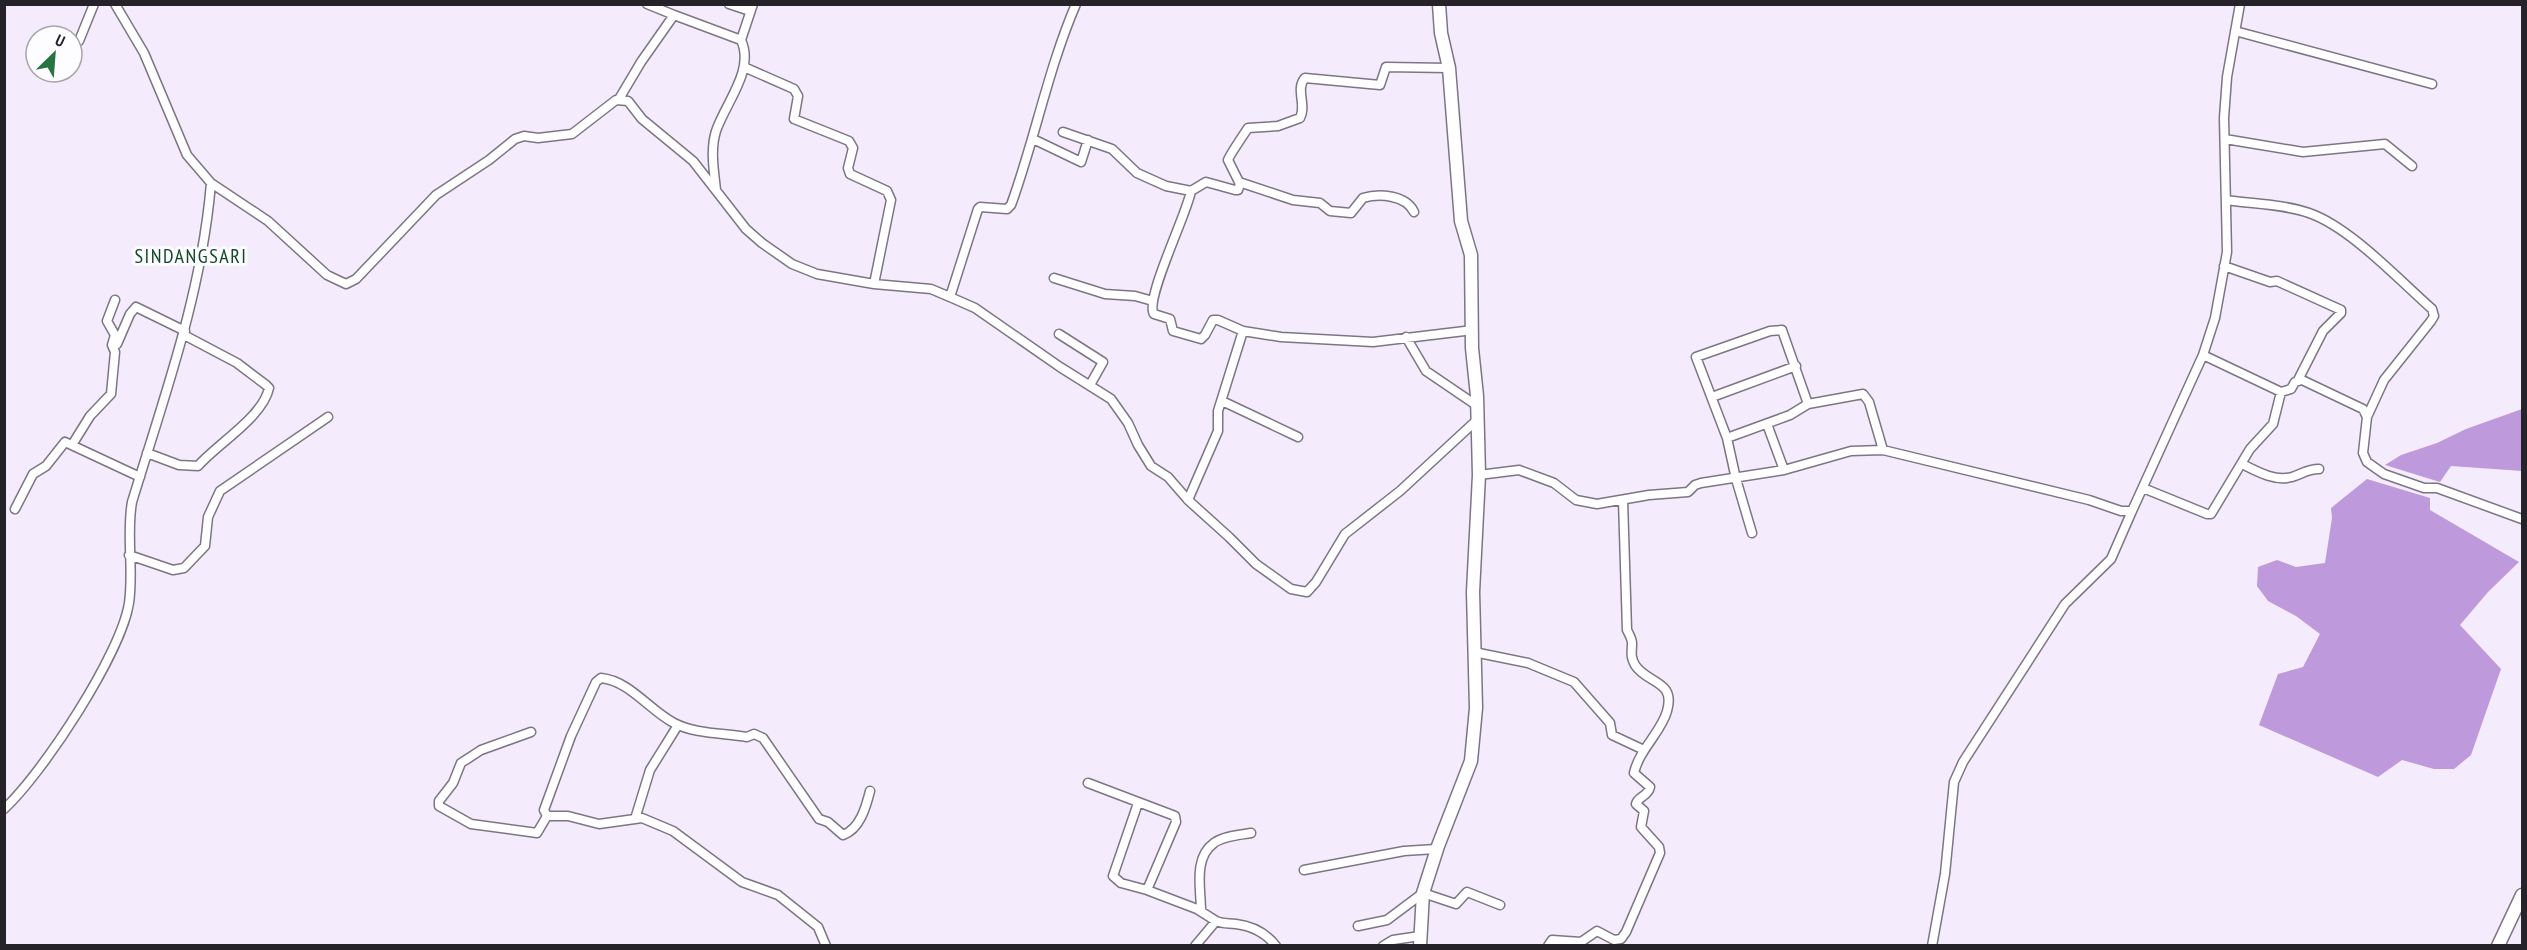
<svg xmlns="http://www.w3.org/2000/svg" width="2527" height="950" font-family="'PT Sans Narrow',sans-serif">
<rect width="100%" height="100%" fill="#f4ebfc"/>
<path fill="#be99dc" d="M2522 409V471L2451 466 2440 482 2385 465 2401 455 2437 443 2466 429Z
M2367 479 2430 498V510L2519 562 2488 592 2460 625 2501 669 2471 755 2454 769H2434L2402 760 2378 777 2259 725 2278 674 2303 667 2320 634 2296 616 2268 601 2257 586 2258 567 2277 560 2296 567 2325 563 2332 518 2331 508Z"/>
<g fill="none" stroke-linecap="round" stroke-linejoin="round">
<defs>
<path id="street" d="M647 4 674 15
M729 4 750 11
M2235 31 2432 84
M741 40 753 4
M79 41 94 4
M744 67 794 89 798 96 794 119 849 141 853 148 848 168 850 174 887 191 891 200 874 284
M619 99 641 62 674 15 741 40C755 70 726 102 716 131 710 150 714 171 716 190
M1063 132 1112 149 1137 173 1166 186 1191 191 1206 182 1235 190H1238L1240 184 1228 160C1229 156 1244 134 1248 128L1278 126 1300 118C1307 105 1295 89 1305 78L1380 85 1386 67 1449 68
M1033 139 1081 162 1088 140
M2225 139 2303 152 2385 144 2412 166
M1239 182 1293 200 1320 203 1330 211 1351 213 1363 198C1379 193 1406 195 1414 212
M211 183 268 221 327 275 346 284 356 279 436 195 489 160 515 139 524 136 538 138 572 134 616 100 628 101 642 119 693 161 746 229 762 243 792 264 817 274 874 284 931 289 950 297 975 308 1060 367 1111 399 1128 423 1138 445 1151 466 1168 477 1188 500 1229 537 1256 564 1291 589 1307 592 1316 582 1345 534 1400 491 1478 419
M1191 191C1187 214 1144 300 1154 314L1170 319 1173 331 1201 339 1205 335 1213 320H1218L1243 331 1281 337 1373 342 1473 330
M2227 200C2253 204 2283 204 2309 213 2350 227 2399 280 2432 309L2434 316 2431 321 2384 380 2367 417 2363 453 2367 462 2384 474 2424 488H2437L2522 519
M2224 266 2270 282 2277 281 2341 310V313L2323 331 2298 380
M1054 278 1105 294 1135 296 1153 301
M950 297 978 209 980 207 1007 209 1011 205C1035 139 1048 69 1076 4
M1059 334 1103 362 1090 385
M1406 337 1426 371 1476 405
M117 344 130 314 136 307 185 331
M2203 355 2281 392 2291 389 2295 382 2302 380 2363 409 2367 417
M1712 397 1796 366
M1222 401 1298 437
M1767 424 1784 470
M1727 438 1790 415 1808 404 1863 394 1869 402 1883 450
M72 445 90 416 111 394 115 352 112 345 115 335 107 321 115 300
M147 453 179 465 198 466C217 444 263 417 269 388L266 385 237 363 184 335
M2242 464C2256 471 2275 482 2292 477 2302 474 2307 469 2319 469
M1479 475 1519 470 1554 483 1576 500 1597 504 1649 495 1688 492 1695 485 1701 483 1784 470 1851 451 1883 450 2089 500 2121 511H2132L2203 355 2215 318 2227 252 2224 118 2227 77 2240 4
M2143 488 2207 514H2211L2250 449 2273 424 2281 392
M1188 500 1218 431V411L1243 331
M15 509 33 474 46 466 65 442 140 477
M1752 533 1736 479 1727 438 1696 357 1770 331 1782 330 1808 404
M129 555 173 570 184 568 205 546 208 517 220 491 328 417
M1474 652 1528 663 1574 682 1610 723 1612 735 1644 750
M531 732 481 750 461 763 453 783 439 801V806L471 824 537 833 547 816 544 810 571 736 596 682 601 678C630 681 649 710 674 723 695 734 724 733 747 737L754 734 763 738 819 819 828 822 843 835C860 829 866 807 870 791
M1088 783 1175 816 1176 822 1147 890 1197 909 1216 921
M1138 803 1113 876 1121 883 1147 890
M4 809C43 773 121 654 129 603 134 569 126 535 132 502 164 397 202 293 211 183L187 155 144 53 115 4
M547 816H568L599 824 642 818 673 831 742 882 778 895 818 927 826 946
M635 819 650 770 678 725
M1304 870 1404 851 1436 849 1438 846
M1201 911C1201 889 1193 858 1214 843 1223 836 1240 835 1251 833
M1358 926 1387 920 1423 893 1456 904 1467 892 1500 905
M1195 946 1216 921C1223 924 1228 923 1236 924 1252 926 1266 933 1276 946
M1383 946 1393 940 1420 936
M1548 946 1552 940 1581 942 1597 931 1614 940 1621 939 1626 932 1660 853 1659 847 1641 827 1644 811 1636 804C1638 796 1648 797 1650 787L1634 773C1639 750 1662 731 1667 711 1676 680 1647 684 1635 665 1630 656 1632 653 1632 643 1632 639 1629 634 1627 630L1623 500
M1932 946 1945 874 1954 782 1963 762 2065 604 2111 559 2132 511"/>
<path id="secondary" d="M1420 946 1423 893 1438 846 1471 761 1476 708 1473 592 1479 475 1477 396 1472 348 1471 255 1461 221 1449 68 1441 33 1439 4
M2498 946 2522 895"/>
</defs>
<use href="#street" stroke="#7d7584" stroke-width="11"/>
<use href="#secondary" stroke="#7d7584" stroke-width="15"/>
<use href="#street" stroke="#fff" stroke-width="8"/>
<use href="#secondary" stroke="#fff" stroke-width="12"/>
</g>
<g text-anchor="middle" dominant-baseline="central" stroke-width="6" stroke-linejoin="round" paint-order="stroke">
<g font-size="20" letter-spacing="1.5" fill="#134826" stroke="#fdfcff">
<text x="191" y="256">SINDANGSARI</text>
</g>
</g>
<rect width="2527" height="950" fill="none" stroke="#262229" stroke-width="12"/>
<g transform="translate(54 54) rotate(25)"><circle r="28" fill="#fdfcff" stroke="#a7a5a9" stroke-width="1.5"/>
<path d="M0-4.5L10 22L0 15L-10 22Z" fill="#277342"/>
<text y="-9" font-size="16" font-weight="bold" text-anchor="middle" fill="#262229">U</text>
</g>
</svg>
